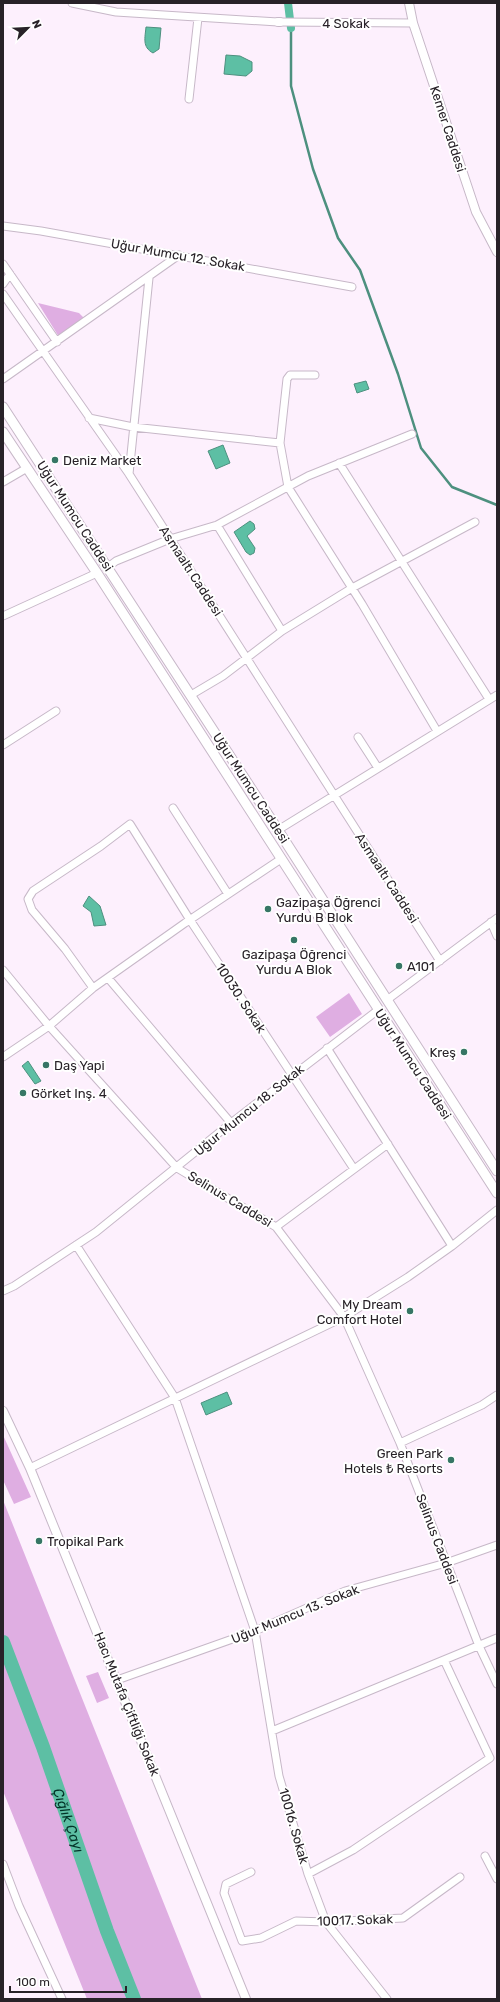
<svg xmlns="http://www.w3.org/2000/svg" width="500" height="2002" font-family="Rubik,sans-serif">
<rect width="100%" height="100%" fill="#fdf0fd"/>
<path fill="#dfaee2" d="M38 303 79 313 85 319 59 337Z
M349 993 362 1014 330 1037 316 1017Z
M3 1435 31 1497 14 1504 3 1480Z
M3 1500 202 1999H87L3 1791Z
M98 1672 109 1698 97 1703 86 1676Z"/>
<path fill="#5dbfa4" stroke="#4d907f" d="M146 27 161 28 159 49 153 53C142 47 145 38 146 27Z
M226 55 240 56 252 62V71L246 76 224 74Z
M366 381 369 389 357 393 354 384Z
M223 445 230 463 216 469 208 451Z
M250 521 254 524 255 529 247 536 255 548 254 553 250 555 246 552 234 532Z
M89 896 100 906 106 925 94 926 91 912 83 906Z
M28 1061 41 1081 35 1084 22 1066Z
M227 1392 232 1404 206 1415 201 1403Z"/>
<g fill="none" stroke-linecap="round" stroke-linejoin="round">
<path stroke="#4d907f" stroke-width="2.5" d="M291 28V86L313 169 338 238 360 270 398 374 421 448 452 487 497 505"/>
<path stroke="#5dbfa4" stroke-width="8" d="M288 3 291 28"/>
<path stroke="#5dbfa4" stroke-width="14" id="s1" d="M3 1642 43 1747 107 1931 134 1999"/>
<defs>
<path id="minor" d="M72 3 116 12 278 22
M280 22 413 23
M189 99 198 18
M3 226 41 231 352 287
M3 264 57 342
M3 284 10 274
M3 294 129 474 440 961
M3 379 179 255
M89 418 133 427 280 443 288 487 362 604 437 731
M280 443 287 379 290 375H315
M339 463 489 699
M129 474 149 278
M3 482 27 468
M108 567 116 561 170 539 217 525 308 476 412 434
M3 616 97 573
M282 631 352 588 475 522
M191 695 223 676 282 631 217 525
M358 737 378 768
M3 745 56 711
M173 808 228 894
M278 830 497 695
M491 922 497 936
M3 970 49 1026 177 1168 276 1227 344 1317 400 1443 479 1646 497 1684
M108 978 231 1123
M93 988 65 949 32 910 28 899 33 891 101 846 130 824 190 920 354 1169
M387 1000 497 918
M327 1048 452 1246
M3 1057 49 1026 93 988 185 923 281 859
M276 1227 388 1144
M76 1245 175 1398 255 1631 279 1776 308 1874 326 1922 387 1999
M3 1291 14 1286 96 1232 231 1123 378 1010
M400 1443 482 1405 497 1395
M30 1468 344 1317 408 1277 452 1246 497 1210
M117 1680 255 1631 345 1591 446 1563 497 1545
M272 1731 497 1638
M485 1856 497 1879
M3 1864 19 1906 62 1999
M251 1872 226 1884 224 1893 242 1941 261 1938 296 1921 326 1922 403 1918 460 1877
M308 1874 353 1850 490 1758 444 1660"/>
<path id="tertiary" d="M409 3 413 23 476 212 497 252
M278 22H280
M3 1411 30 1468 246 1999"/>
<path id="secondary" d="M3 407 278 830 497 1171
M3 432 97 573 497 1193"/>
</defs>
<use href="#minor" stroke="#c7b8c8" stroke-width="9"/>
<use href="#tertiary" stroke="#c7b8c8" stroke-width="10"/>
<use href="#secondary" stroke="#c7b8c8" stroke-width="11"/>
<use href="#minor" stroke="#fff" stroke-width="7"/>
<use href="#tertiary" stroke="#fff" stroke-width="8"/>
<use href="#secondary" stroke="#fff" stroke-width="9"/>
</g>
<g fill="#367665" stroke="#fff" stroke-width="1.5">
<circle cx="55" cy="460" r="4"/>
<circle cx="268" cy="909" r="4"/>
<circle cx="294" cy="940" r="4"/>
<circle cx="399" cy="966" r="4"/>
<circle cx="464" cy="1052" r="4"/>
<circle cx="46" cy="1065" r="4"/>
<circle cx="23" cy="1093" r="4"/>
<circle cx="410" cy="1311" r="4"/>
<circle cx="451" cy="1460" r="4"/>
<circle cx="39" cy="1541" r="4"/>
</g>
<g text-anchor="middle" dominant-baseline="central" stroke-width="4" stroke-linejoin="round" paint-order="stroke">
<g font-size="13" fill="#282228" stroke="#fff">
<text x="346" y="23">4 Sokak</text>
<text transform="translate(448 129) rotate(72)">Kemer Caddesi</text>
<text transform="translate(178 255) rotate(10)">Uğur Mumcu 12. Sokak</text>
<text transform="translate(75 516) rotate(57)">Uğur Mumcu Caddesi</text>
<text transform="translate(191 571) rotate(57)">Asmaaltı Caddesi</text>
<text transform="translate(251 788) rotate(57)">Uğur Mumcu Caddesi</text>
<text transform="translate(387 878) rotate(57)">Asmaaltı Caddesi</text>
<text transform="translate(241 998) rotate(57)">10030. Sokak</text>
<text transform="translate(413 1064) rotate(57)">Uğur Mumcu Caddesi</text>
<text transform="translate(249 1110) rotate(-39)">Uğur Mumcu 18. Sokak</text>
<text transform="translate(230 1199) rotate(31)">Selinus Caddesi</text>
<text transform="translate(437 1539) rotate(69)">Selinus Caddesi</text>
<text transform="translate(295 1614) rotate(-22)">Uğur Mumcu 13. Sokak</text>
<text transform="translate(127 1704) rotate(68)">Hacı Mutafa Çiftliği Sokak</text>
<text transform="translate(294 1826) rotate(74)">10016. Sokak</text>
<text transform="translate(355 1920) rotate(-2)">10017. Sokak</text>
</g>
<g font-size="13" fill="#282228" stroke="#fff" text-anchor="start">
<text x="63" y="460">Deniz Market</text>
<text x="276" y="902">Gazipaşa Öğrenci<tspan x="276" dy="15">Yurdu B Blok</tspan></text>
<text x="294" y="954" text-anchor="middle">Gazipaşa Öğrenci<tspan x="294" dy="15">Yurdu A Blok</tspan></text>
<text x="407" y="966">A101</text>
<text x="456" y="1052" text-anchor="end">Kreş</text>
<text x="54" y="1065">Daş Yapi</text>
<text x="31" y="1093">Görket Inş. 4</text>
<text x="402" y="1304" text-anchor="end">My Dream<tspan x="402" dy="15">Comfort Hotel</tspan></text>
<text x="443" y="1453" text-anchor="end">Green Park<tspan x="443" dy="15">Hotels ₺ Resorts</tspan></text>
<text x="47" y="1541">Tropikal Park</text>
</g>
<g font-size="14" font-style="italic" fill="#033328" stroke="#fff">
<text stroke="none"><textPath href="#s1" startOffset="190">Çığlık Çayı</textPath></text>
</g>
</g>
<rect width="500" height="2002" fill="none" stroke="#282228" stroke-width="8"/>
<g transform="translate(28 28) rotate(66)" stroke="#ffffff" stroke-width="3" paint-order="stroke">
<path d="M0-3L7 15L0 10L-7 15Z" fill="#282228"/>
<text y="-6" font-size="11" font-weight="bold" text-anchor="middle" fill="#282228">N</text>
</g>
<path d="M10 1986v6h116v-6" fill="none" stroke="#282228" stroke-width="2"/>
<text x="16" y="1986" font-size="12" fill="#282228" stroke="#ffffff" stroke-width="3" paint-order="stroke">100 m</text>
</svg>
